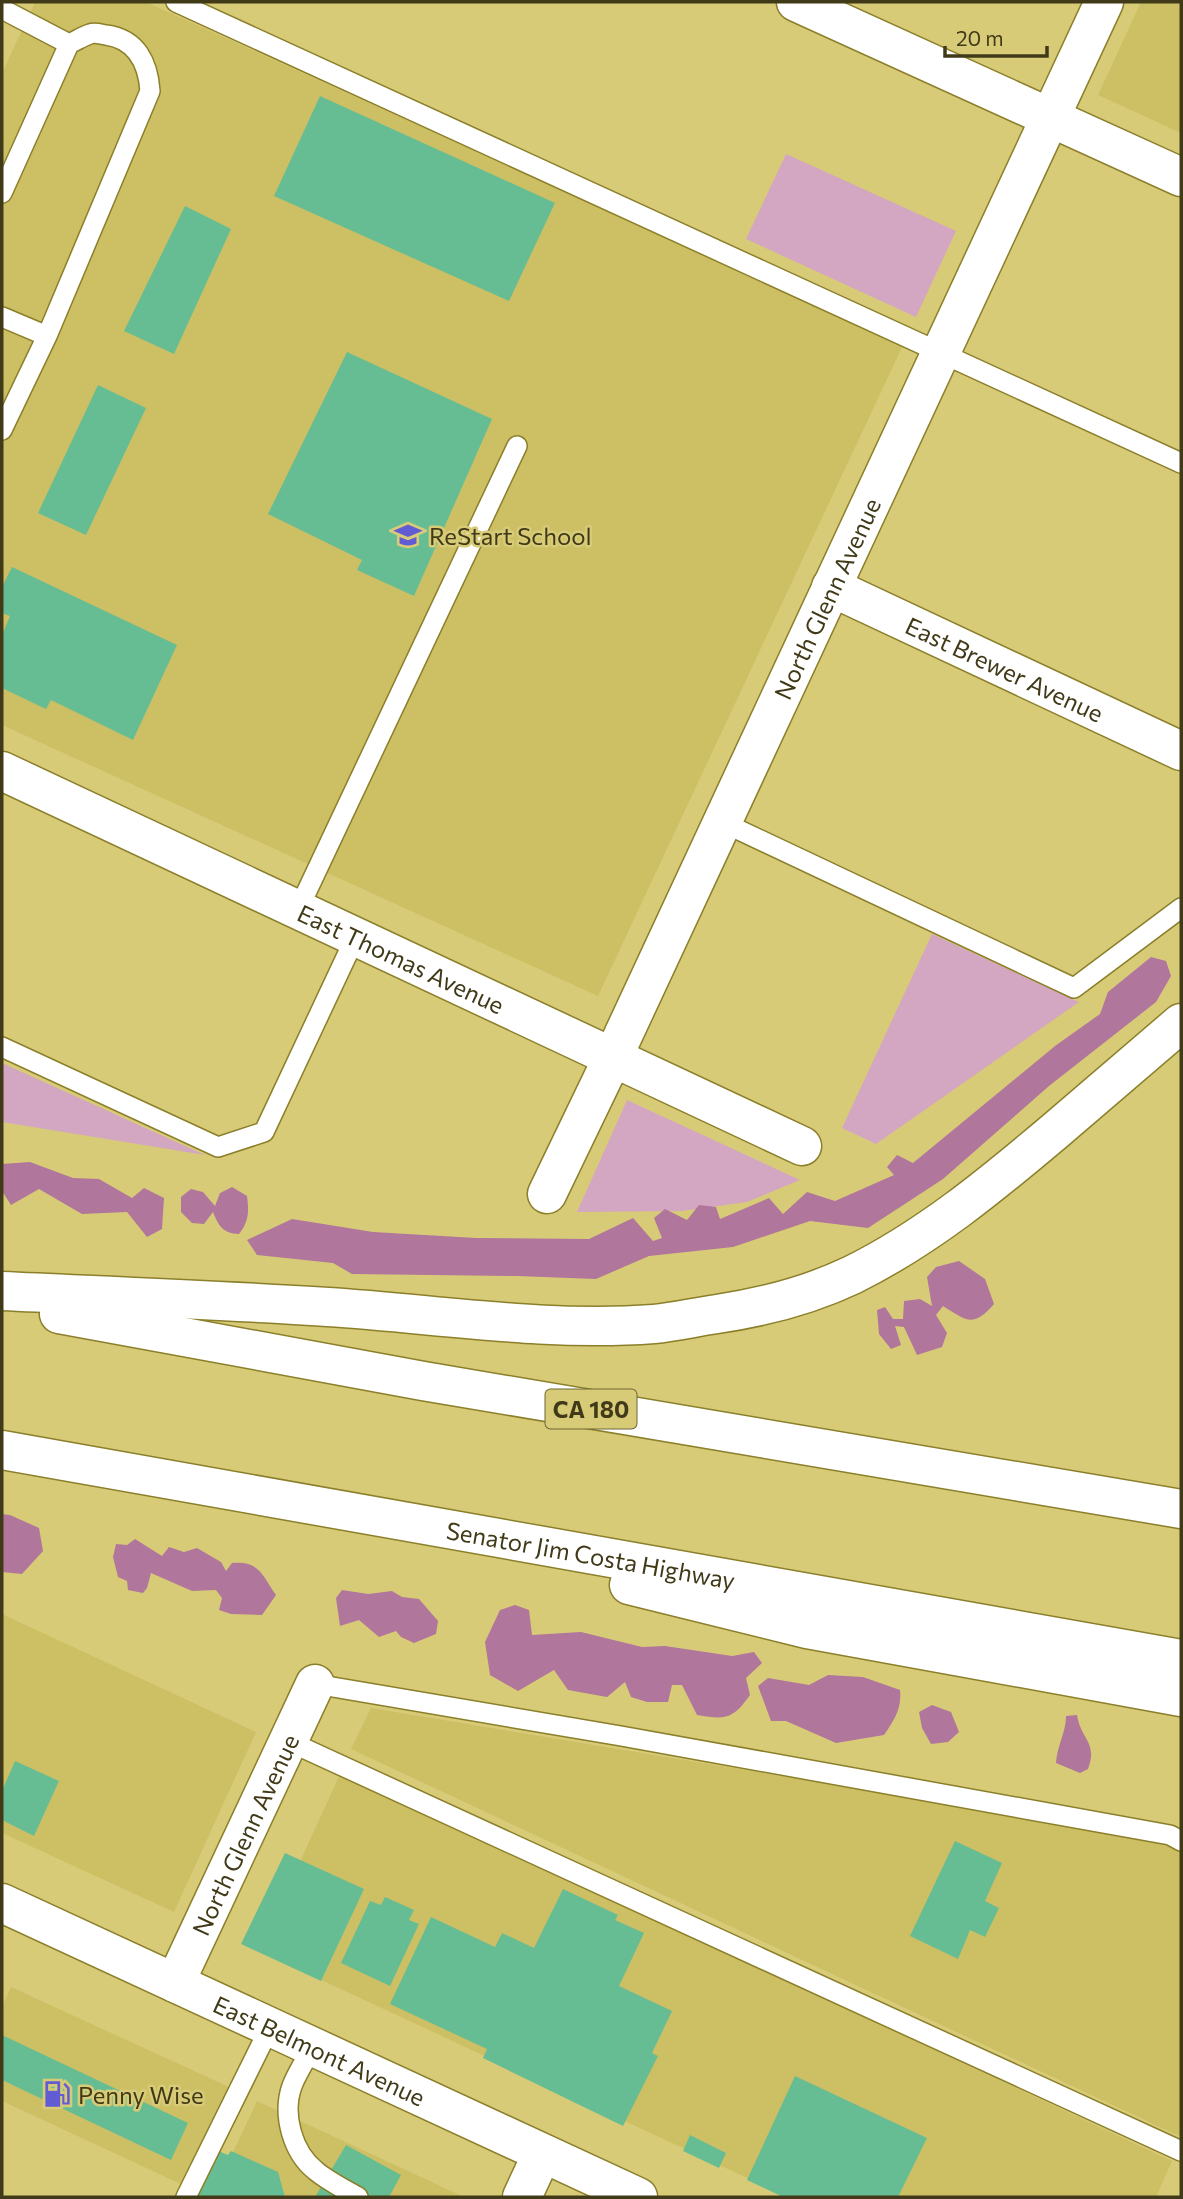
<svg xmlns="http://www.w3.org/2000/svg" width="1183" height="2199" font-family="Commissioner,sans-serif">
<rect width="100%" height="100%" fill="#d8cb78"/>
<path fill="#cdbf63" d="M35 2H146L903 345 598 996 2 725V73Z
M1141 2H1181V133L1098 95Z
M2 1614 256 1732 174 1912 2 1833Z
M371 1708 932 1801 1181 1839V2137L351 1749Z
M341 1772 1172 2161 1156 2197H788L259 1951Z
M11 1987 229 2087 183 2185 2 2101V2007Z
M257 2101 464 2197H212Z"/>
<path fill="#d3a6c2" d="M786 154 956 231 916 317 746 239Z
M932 934 1079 1002 876 1144 842 1128Z
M2 1063 205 1155 2 1122Z
M627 1100 800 1180 747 1202 682 1211 577 1212Z"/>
<path fill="#b0769b" d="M1151 957 1166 961 1171 976 1156 1002 1049 1086 943 1179 868 1228 810 1221 733 1247 649 1256 596 1279 517 1276 352 1274 333 1263 257 1255 247 1240 292 1219 373 1232 476 1238 589 1239 633 1218 653 1241 662 1238 654 1218 665 1209 687 1220 699 1205 716 1207 720 1219 769 1198 783 1214 807 1192 835 1201 894 1175 887 1167 897 1155 913 1163 1055 1046 1100 1014 1108 992Z
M30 1162 73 1178 99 1179 132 1198 144 1188 164 1198 162 1229 147 1237 127 1212 82 1214 39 1189 11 1205 2 1191V1164Z
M232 1187 247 1196C249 1212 249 1221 239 1234 223 1233 219 1227 213 1212L204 1224 192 1223 181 1212V1197L191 1189 203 1192 215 1206 220 1193Z
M959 1261 985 1279 994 1304C973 1328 967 1321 943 1306L936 1315 947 1333 942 1347 917 1355 904 1327 895 1326 901 1345 891 1349 879 1334 877 1310 885 1307 893 1319H903L904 1301 920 1299 932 1306 927 1277 936 1267Z
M2 1514 10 1515 39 1528 43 1551 22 1574 2 1572Z
M135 1539 162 1556 169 1547 184 1552 197 1548 221 1562 226 1571 232 1563C260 1561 262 1575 276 1595L262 1615 231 1614 219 1610 222 1598 216 1590 192 1591 151 1573 147 1588 143 1593 128 1590 127 1581 118 1577 113 1557 116 1544 127 1545Z
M342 1590 368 1594 392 1591 402 1597 419 1599 438 1621 436 1634 414 1643 401 1637 396 1631 379 1637 359 1620 340 1626 336 1598Z
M515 1605 529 1610 532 1635 581 1632 642 1647 665 1646 732 1656 754 1652 762 1663 746 1678 750 1695C733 1719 726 1720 697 1715L682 1685H672L668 1702H647L631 1697 625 1682 607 1697 568 1690 554 1670 518 1691 490 1675 485 1642 500 1610Z
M828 1675 863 1677 900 1690C902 1709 894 1720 884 1735L836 1743 786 1721H771L758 1686 768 1678 809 1685Z
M932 1705 951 1712 959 1732 948 1742 931 1744 922 1728 919 1712Z
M1077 1715C1081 1740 1098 1742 1088 1769L1080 1773 1056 1763C1057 1746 1066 1732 1066 1716Z"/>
<path fill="#67bd93" d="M320 96 555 203 509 301 274 196Z
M185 206 231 229 174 354 124 331Z
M347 352 492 419 414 596 357 570 362 560 268 514Z
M98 385 146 408 86 535 38 513Z
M12 567 177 645 133 740 51 700 46 709 2 688V635L10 616 2 613V587Z
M15 1761 59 1781 34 1836 2 1820V1791Z
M955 1841 1002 1863 985 1901 999 1908 985 1937 970 1930 958 1959 910 1936Z
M285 1853 364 1889 321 1981 241 1944Z
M563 1889 618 1915 615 1920 644 1933 619 1986 672 2011 652 2053 658 2056 623 2126 483 2058 487 2049 390 2004 431 1917 495 1947 502 1933 534 1948Z
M385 1897 414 1910 409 1920 419 1924 390 1986 341 1963 370 1901 381 1905Z
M2 2035 188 2123 171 2160 2 2080Z
M795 2076 927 2138 898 2197H783L747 2180Z
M690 2135 726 2153 719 2168 683 2151Z
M346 2145 401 2175 389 2197H315Z
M216 2150 228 2155 231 2151 278 2172 285 2197H196Z"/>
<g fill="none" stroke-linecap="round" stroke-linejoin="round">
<defs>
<path id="service" d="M176 2 1181 463
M2 9 69 44
M2 193 69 44C76 41 83 36 90 34 95 32 100 34 106 35 137 39 148 63 150 91L47 336 2 430
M2 317 47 336
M722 822 1074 988 1181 908
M298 910 517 446
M2 1047 218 1147 264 1132 356 936
M315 1684 621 1736 1170 1835 1181 1841
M288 1741 1181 2151
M312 2047C306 2060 297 2073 292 2086 282 2114 292 2152 316 2171 328 2181 344 2189 358 2197
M186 2197 270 2027"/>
<g id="minor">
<path d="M796 2 1181 177"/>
<path id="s1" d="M831 587 1181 751"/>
<path id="s2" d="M2 771 802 1146"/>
<path id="s3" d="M547 1194 613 1057 1104 2"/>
<path id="s4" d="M175 1983 315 1684"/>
<path d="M522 2197 542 2154"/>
</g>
<g id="secondary">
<path id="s5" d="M2 1903 638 2197"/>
</g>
<g id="motorway">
<path d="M2 1291C110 1296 219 1300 328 1307 437 1314 545 1332 654 1324 675 1322 696 1317 717 1314 764 1307 808 1296 852 1275 927 1238 991 1185 1055 1131 1097 1095 1139 1059 1181 1023"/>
<path d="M59 1314 423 1381 1181 1509"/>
<path id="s6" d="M2 1450 1181 1659"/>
<path d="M629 1585 807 1629 1181 1697"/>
</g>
</defs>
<use href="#service" stroke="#8b7f2a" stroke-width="22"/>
<use href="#minor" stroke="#8b7f2a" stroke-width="41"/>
<use href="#secondary" stroke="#8b7f2a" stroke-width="41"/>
<use href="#motorway" stroke="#8b7f2a" stroke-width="41"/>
<use href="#service" stroke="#fff" stroke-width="19"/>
<use href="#minor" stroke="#fff" stroke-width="38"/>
<use href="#secondary" stroke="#fff" stroke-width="38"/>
<use href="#motorway" stroke="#fff" stroke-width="38"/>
</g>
<defs>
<symbol id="school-bare" viewBox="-9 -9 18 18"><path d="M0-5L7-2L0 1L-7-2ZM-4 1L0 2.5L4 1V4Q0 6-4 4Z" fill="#615bd4" stroke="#d8cb78" stroke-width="2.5" paint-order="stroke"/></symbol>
<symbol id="fuel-bare" viewBox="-9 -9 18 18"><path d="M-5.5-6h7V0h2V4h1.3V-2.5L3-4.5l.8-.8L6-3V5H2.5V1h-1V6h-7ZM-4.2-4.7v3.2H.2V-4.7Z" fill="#615bd4" stroke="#d8cb78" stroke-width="2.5" paint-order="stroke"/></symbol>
</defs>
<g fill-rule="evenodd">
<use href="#school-bare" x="389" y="516" width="38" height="38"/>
<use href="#fuel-bare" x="38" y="2075" width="38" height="38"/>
</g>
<g text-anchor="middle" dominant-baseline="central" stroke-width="5" stroke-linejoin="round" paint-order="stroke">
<rect fill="#d8cb78" stroke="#6e6635" stroke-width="2" x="545.5" y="1389.5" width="91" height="39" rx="5"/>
<g font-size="23" font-weight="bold" fill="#403a18">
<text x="591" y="1409">CA 180</text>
</g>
<g font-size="24" fill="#403a18" stroke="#d8cb78" text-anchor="start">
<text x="429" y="535">ReStart School</text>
<text x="78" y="2094">Penny Wise</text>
</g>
<g font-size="24" fill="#403a18" stroke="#d8cb78">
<text stroke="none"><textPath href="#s3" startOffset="658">North Glenn Avenue</textPath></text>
<text stroke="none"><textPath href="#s1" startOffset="192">East Brewer Avenue</textPath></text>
<text stroke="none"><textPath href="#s2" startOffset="441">East Thomas Avenue</textPath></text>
<text stroke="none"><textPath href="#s6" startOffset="598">Senator Jim Costa Highway</textPath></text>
<text stroke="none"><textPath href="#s4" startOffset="164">North Glenn Avenue</textPath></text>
<text stroke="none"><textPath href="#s5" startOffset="350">East Belmont Avenue</textPath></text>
</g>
</g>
<rect width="1183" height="2199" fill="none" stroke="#403a18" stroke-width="7"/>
<path d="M945 46v10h102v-10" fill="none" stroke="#403a18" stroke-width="3.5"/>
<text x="956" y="46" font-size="21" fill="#403a18" stroke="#d8cb78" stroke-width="5" paint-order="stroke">20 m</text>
</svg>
